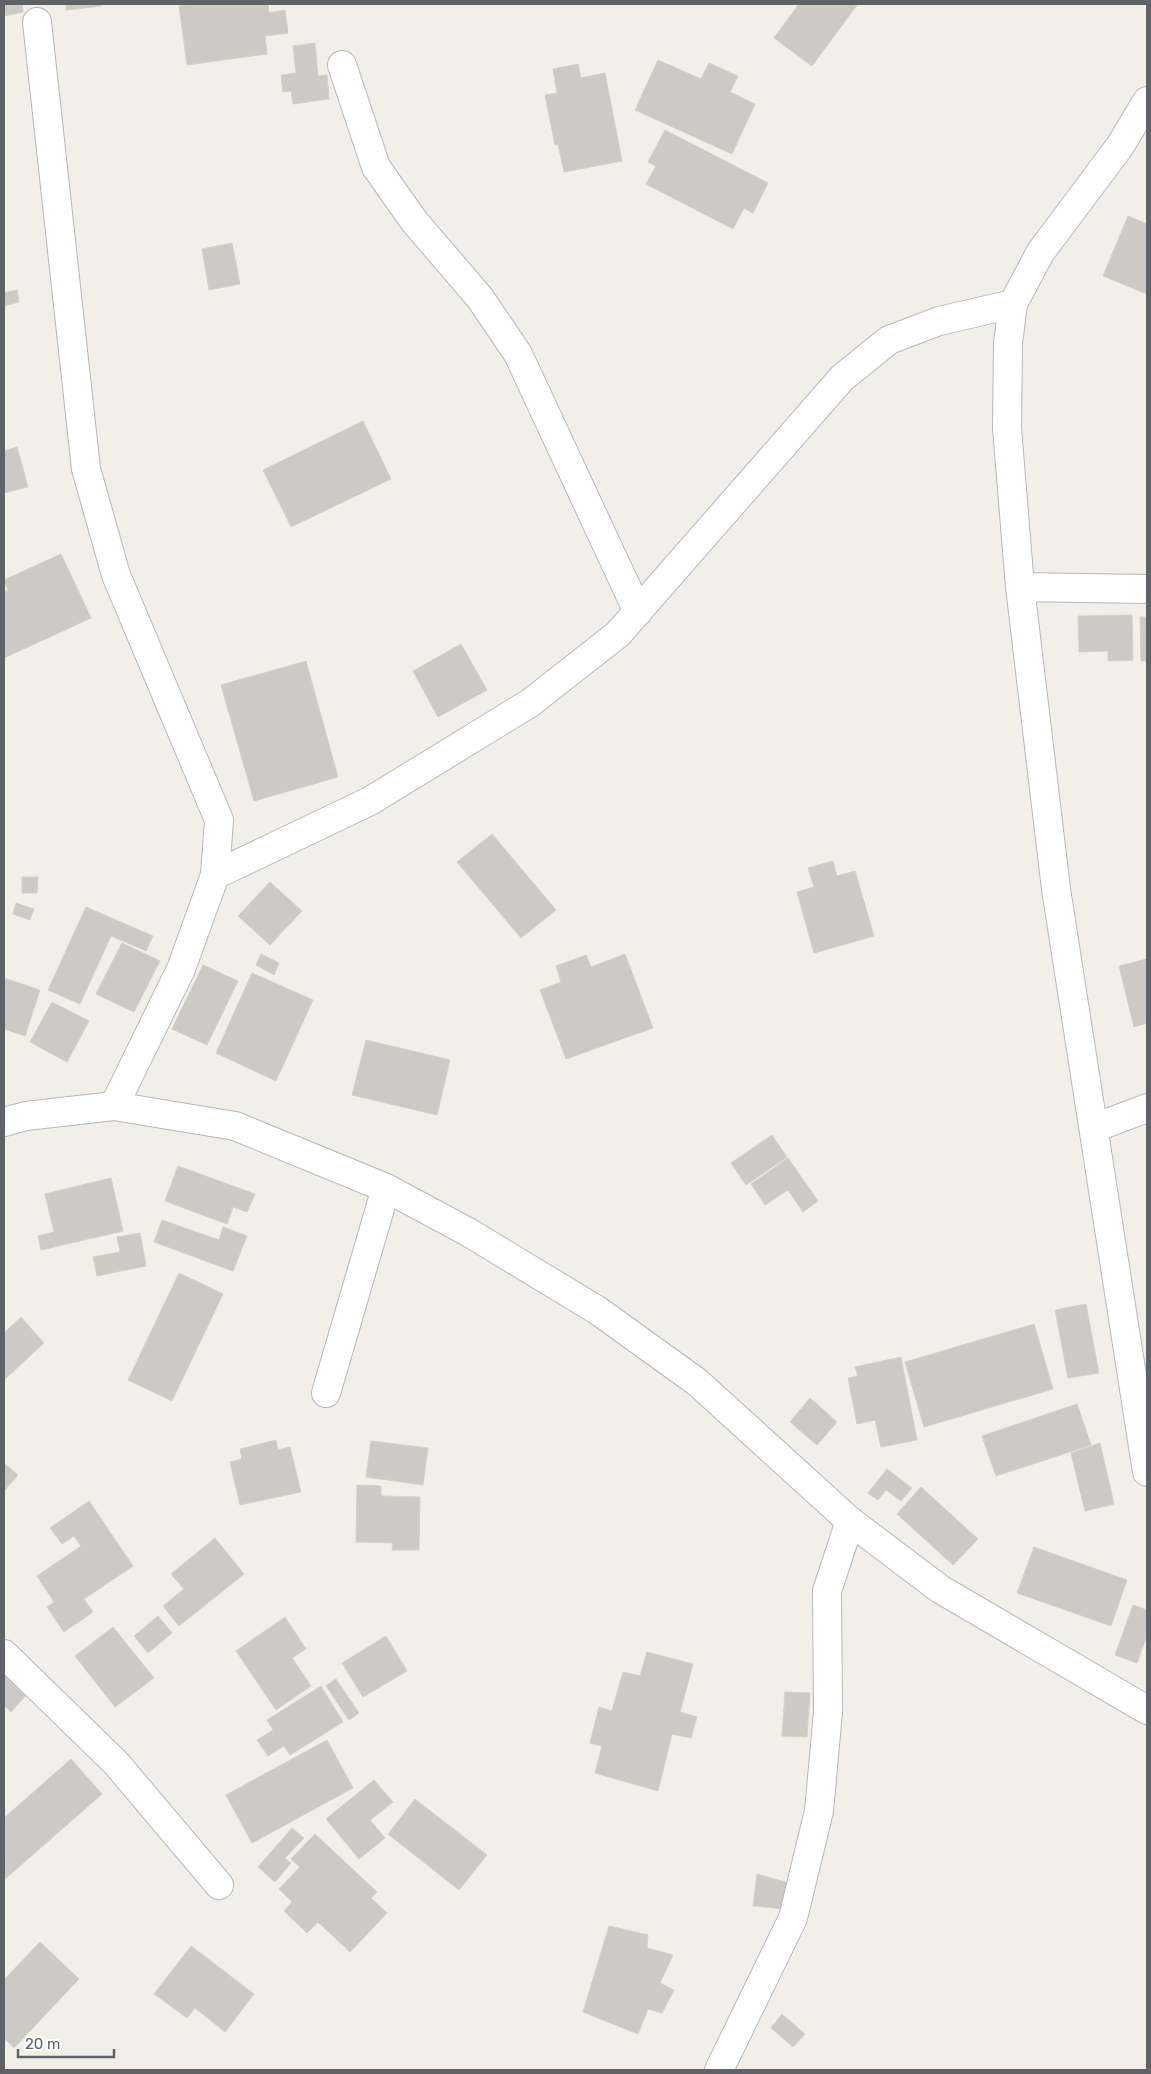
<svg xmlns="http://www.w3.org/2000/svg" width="1151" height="2074" font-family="Rubik,sans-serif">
<rect width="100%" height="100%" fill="#f1efe8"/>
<path fill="#cccac5" stroke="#d6d1c6" d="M11 4H22L23 12 4 16V5Z
M66 4H100L101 6 66 10Z
M198 4H268L269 13 285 10 288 33 265 36 267 54 187 65 179 6Z
M799 4 857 5 812 66 774 38Z
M315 43 318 76 327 75 329 99 293 104 291 91 283 92 281 75 296 73 293 46Z
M658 60 701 79 709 63 738 76 730 92 755 104 732 154 635 110Z
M578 64 581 78 605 73 622 161 564 172 558 144 555 145 545 95 557 93 553 69Z
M665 130 768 183 753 213 744 208 733 229 646 184 656 166 648 162Z
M1128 216 1147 224V294L1103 276Z
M232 243 240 284 209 290 202 249Z
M17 290 19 302 4 306V293Z
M363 421 391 479 291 527 263 470Z
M17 447 28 487 4 493V451Z
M61 554 91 618 4 658V592L8 590 4 580Z
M1132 615 1133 660 1108 661V651L1079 652 1078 616Z
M1140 617H1147V661H1141Z
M461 644 487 690 438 717 413 671Z
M306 661 338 777 254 801 221 685Z
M492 834 556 910 521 938 457 862Z
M833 861 837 876 855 871 874 936 814 953 797 892 814 887 808 868Z
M22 877H38L37 893H22Z
M270 882 302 911 270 945 238 916Z
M16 903 34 909 30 920 13 914Z
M86 907 153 936 146 951 111 936 80 1004 48 990Z
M122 943 160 961 134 1012 96 994Z
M261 954 279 963 274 975 256 965Z
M625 954 653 1028 566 1059 540 990 561 982 556 966 586 955 591 967Z
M1147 959V1023L1134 1027 1119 966Z
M203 965 238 981 207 1045 172 1029Z
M252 973 313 1000 276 1081 216 1053Z
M4 978 40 990 25 1036 4 1029Z
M52 1002 89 1021 67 1062 30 1042Z
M366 1040 450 1060 437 1115 352 1095Z
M772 1135 787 1157 746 1185 731 1163Z
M788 1158 818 1201 803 1212 788 1190 765 1205 751 1184Z
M178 1166 255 1194 247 1212 233 1207 227 1224 165 1201Z
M111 1178 123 1231 41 1250 38 1236 54 1232 45 1194Z
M162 1220 219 1240 223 1227 247 1236 233 1271 154 1242Z
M140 1233 146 1266 97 1276 93 1257 120 1252 117 1237Z
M179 1273 223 1294 172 1401 128 1380Z
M1086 1304 1099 1373 1068 1378 1055 1310Z
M21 1317 44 1343 4 1380V1331L5 1332Z
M1034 1324 1053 1389 924 1427 905 1362Z
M901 1357 917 1440 881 1447 875 1420 857 1424 848 1378 858 1376 855 1367Z
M810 1398 837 1422 817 1445 790 1422Z
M1077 1404 1091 1445 996 1476 982 1436Z
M276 1440 278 1450 290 1447 301 1492 240 1505 230 1462 242 1459 240 1449Z
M371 1441 428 1448 423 1485 366 1477Z
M1100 1443 1114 1504 1085 1511 1071 1453Z
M4 1463 18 1475 4 1491Z
M887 1469 912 1488 901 1501 886 1490 878 1500 868 1493Z
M357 1485 381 1486V1496L420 1497 419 1550H392L393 1543 356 1542Z
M921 1487 978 1539 953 1565 897 1514Z
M89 1501 133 1566 84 1599 93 1612 64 1632 47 1607 54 1602 37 1576 81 1546 74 1536 62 1544 50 1528Z
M215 1538 244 1574 179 1626 163 1606 184 1589 171 1574Z
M1034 1547 1127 1580 1111 1626 1017 1593Z
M1133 1605 1147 1610V1635L1137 1663 1115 1655Z
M158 1616 172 1633 148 1653 134 1636Z
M285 1617 306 1649 292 1658 311 1686 276 1710 236 1651Z
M113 1627 154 1678 115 1707 75 1656Z
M386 1636 407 1671 363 1697 342 1663Z
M647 1652 693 1664 680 1712 697 1717 691 1738 672 1734 658 1791 595 1773 602 1746 590 1743 599 1707 612 1711 623 1672 640 1676Z
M4 1669 29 1692 11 1712 4 1705Z
M336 1679 359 1713 349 1720 326 1686Z
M321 1686 343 1722 290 1755 284 1746 268 1756 257 1740 273 1730 267 1720Z
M785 1692 810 1693 807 1737 782 1736Z
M327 1740 353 1788 252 1843 226 1795Z
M71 1759 102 1794 5 1879 4 1818Z
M374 1780 393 1802 370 1820 385 1838 359 1859 326 1819Z
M415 1799 487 1855 459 1890 388 1834Z
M292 1828 304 1838 285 1858 291 1863 275 1882 258 1867Z
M315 1834 377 1892 371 1898 387 1913 350 1952 318 1922 307 1933 284 1911 292 1902 279 1889 300 1867 291 1859Z
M757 1874 788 1883 785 1909 753 1906Z
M609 1926 648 1935 647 1948 673 1955 660 1983 674 1990 662 2013 648 2009 638 2034 583 2012Z
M40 1942 79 1979 14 2048 4 2038V1980Z
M191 1946 254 1994 225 2032 195 2008 187 2018 154 1994Z
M782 2014 805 2034 793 2047 771 2028Z"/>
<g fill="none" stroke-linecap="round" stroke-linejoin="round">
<defs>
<path id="minor" d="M37 22 86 469 116 575 219 820 215 875 181 969 114 1106
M342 65 376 167 414 221 480 298 518 354 638 612
M1147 101 1120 146 1040 253 1013 304 1008 343 1007 428 1020 587 1056 889 1147 1472
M1020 587 1147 589
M215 875 370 801 530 703 618 634 842 378 889 340 939 321 1013 304
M1094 1128 1147 1108
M326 1393 386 1188
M4 1654 116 1763 219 1885
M719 2070 793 1918 819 1811 828 1712 827 1591 850 1521"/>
<path id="tertiary" d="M4 1122 26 1116 114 1106 235 1126 386 1188 468 1232 597 1310 697 1382 850 1521 940 1589 1147 1710"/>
</defs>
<use href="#minor" stroke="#b5b8bc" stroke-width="30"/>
<use href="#tertiary" stroke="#b5b8bc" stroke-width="30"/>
<use href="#minor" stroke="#fff" stroke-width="28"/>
<use href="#tertiary" stroke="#fff" stroke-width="28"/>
</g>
<rect width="1151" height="2074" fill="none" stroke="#5f6368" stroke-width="10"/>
<path d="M18 2049v8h96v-8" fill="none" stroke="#5f6368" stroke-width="2.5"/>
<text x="25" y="2049" font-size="15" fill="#5f6368" stroke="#ffffff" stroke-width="4" paint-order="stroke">20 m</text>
</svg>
